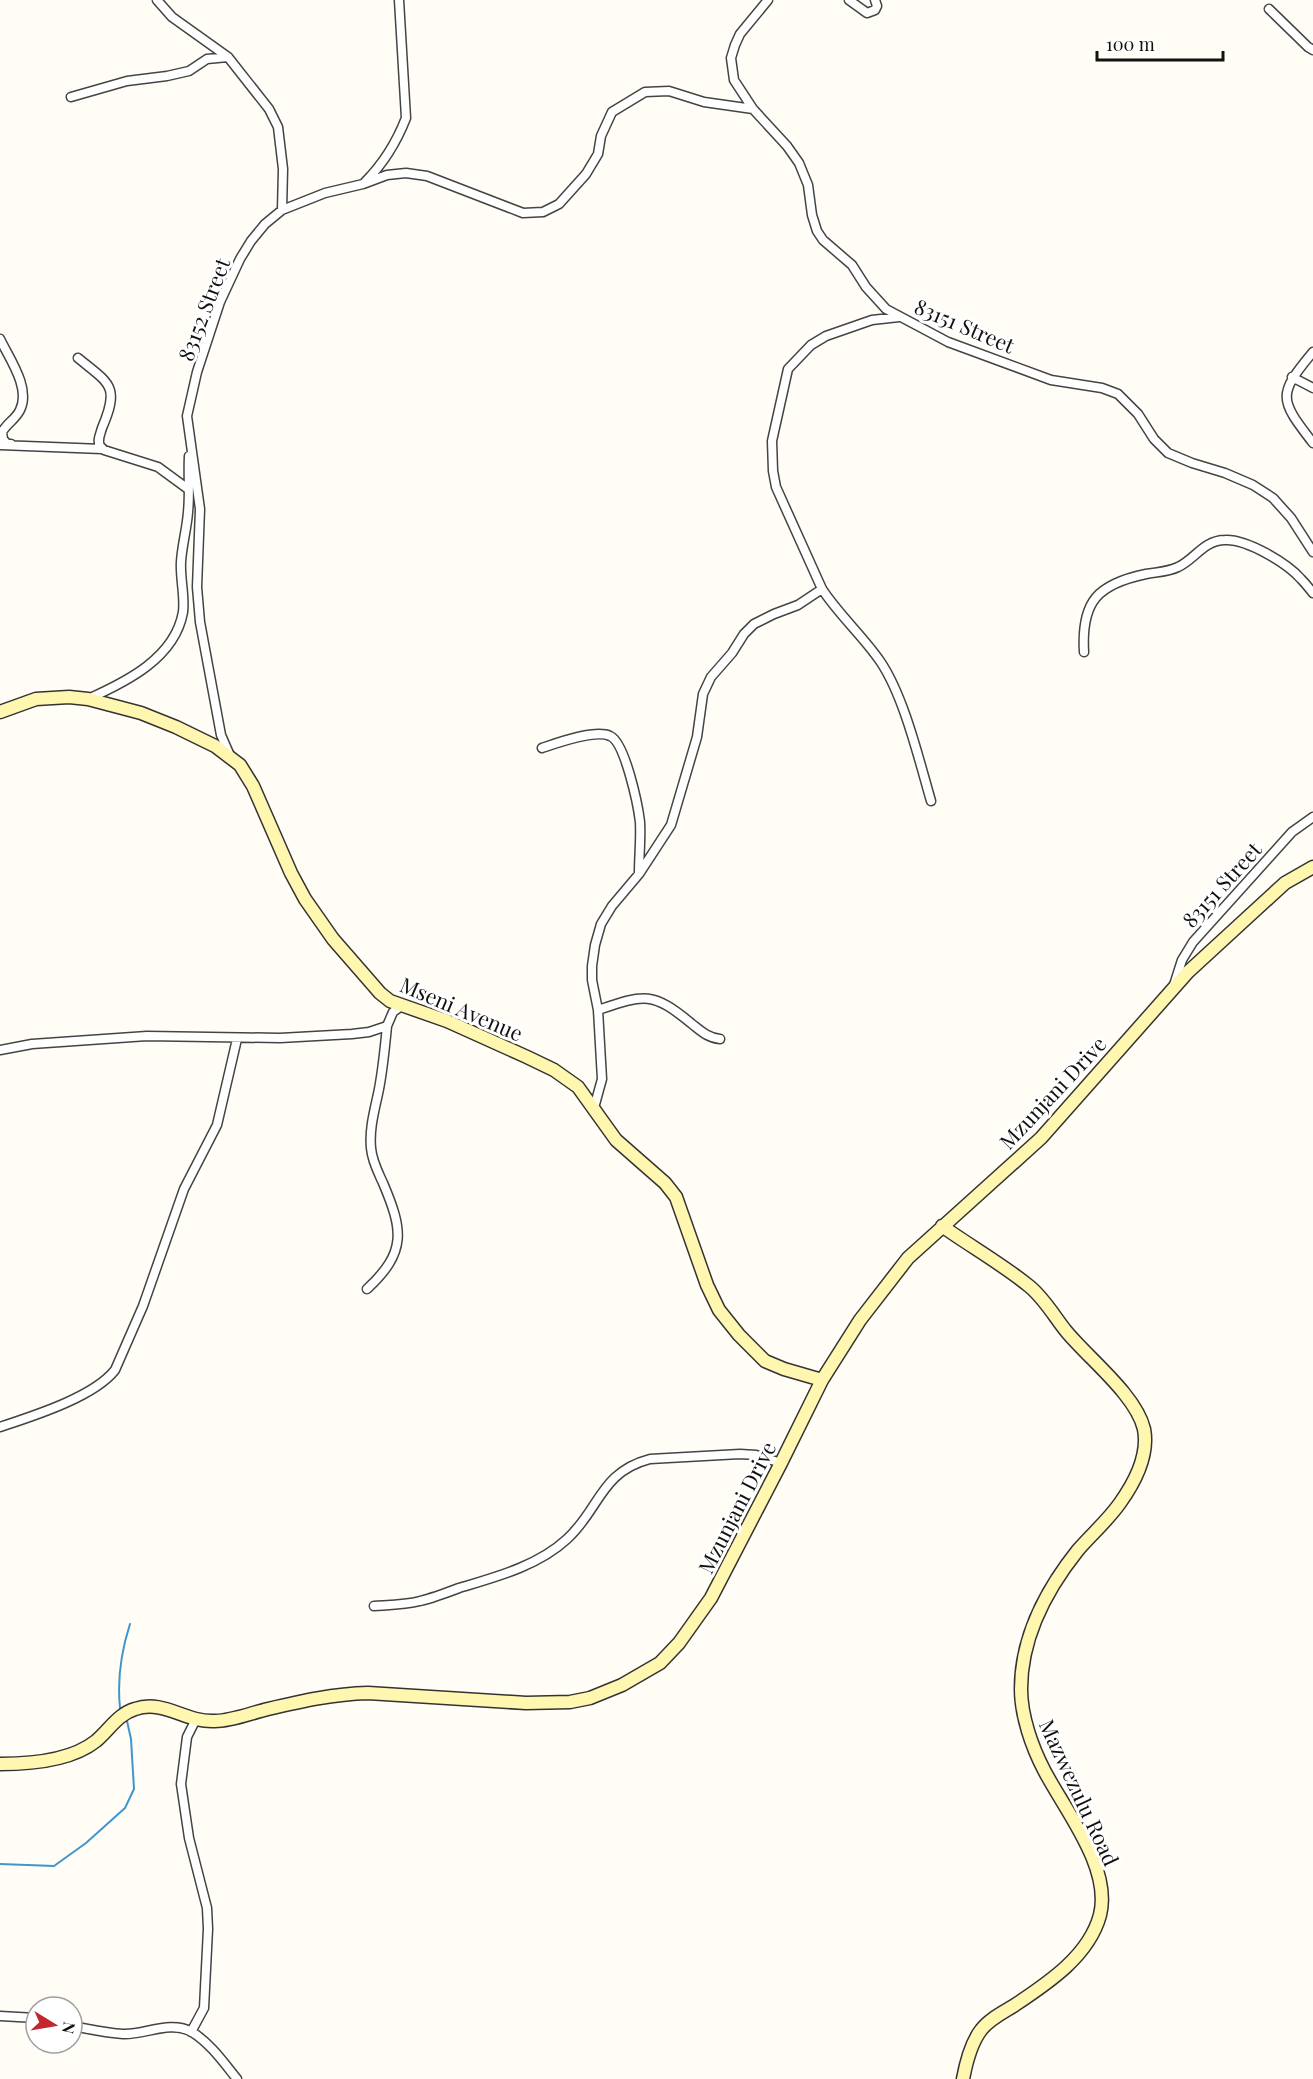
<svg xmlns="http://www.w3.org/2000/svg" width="1313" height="2079" font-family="'Playfair Display',serif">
<rect width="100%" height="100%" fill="#fffdf5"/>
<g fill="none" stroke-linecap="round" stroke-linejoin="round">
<path stroke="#3f96cf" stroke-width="2" d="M120 1708C117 1679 121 1652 130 1624
M0 1864 54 1866 86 1843 125 1808 134 1789 131 1739 127 1721"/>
<defs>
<path id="street" d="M157 0 172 17 228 57 269 109 278 127 283 169 282 210
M768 0 740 34 735 45 731 58 734 80 753 109 787 146 799 163 808 185 812 215 817 231 823 240 852 265 866 287 886 309 948 342 1051 380 1102 388 1118 394 1138 414 1154 439 1168 453 1192 463 1225 473 1253 485 1273 498 1291 518 1313 552
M849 0 867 13 875 10 877 6 875 0
M1269 9 1308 47 1313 50
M71 97 127 81 167 76 189 71 207 59 228 57
M365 182C383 164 397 141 406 118L399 0
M0 339C9 358 31 388 20 410 16 419 7 423 2 432L3 439 7 444H11
M1313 352C1277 395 1279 399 1313 443
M78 358C110 384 120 386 102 428 100 435 97 440 100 446L104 450 158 467 188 489
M1292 377 1313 388
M0 445 102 449
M822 589C839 615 863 636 880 661 904 696 919 760 931 801
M1084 652C1081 601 1098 584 1146 574 1157 572 1168 572 1178 567 1194 560 1204 540 1225 540 1247 539 1287 563 1301 579 1305 583 1309 588 1313 593
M88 699C126 682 175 658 183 612 185 596 180 578 181 562 182 545 187 528 188 512 190 493 188 475 189 456
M542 748C557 743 595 729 610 736 625 742 638 805 640 822 641 839 639 856 639 873
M231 758 221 735 200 622 197 587 200 509 187 416 197 372 220 302 240 259 251 241 265 224 282 210 325 193 363 184 387 175 406 173 427 176 523 213 543 212 559 204 586 174 598 154 601 136 612 112 645 92 669 91 704 102 753 109
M1174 985 1182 960 1193 942 1292 832 1313 817
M598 1010C645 994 652 991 692 1024 701 1031 708 1038 720 1039
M0 1050 32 1044 147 1036 280 1038 352 1034 369 1032 387 1026 393 1012 403 1005
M594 1108 602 1079 598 1010 592 980V966L595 945 601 924 612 906 639 874 671 825 697 737 703 694 711 677 732 653 744 634 754 624 774 614 798 605 822 589 776 487 773 471 772 441 788 369 811 345 826 336 872 320 899 317
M367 1289C407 1252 403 1230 383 1183 378 1172 372 1161 371 1148 369 1128 375 1109 379 1089 383 1068 385 1047 387 1026
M0 1427C33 1416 94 1397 115 1370L143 1306 184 1189 217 1125 237 1039
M374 1606C389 1605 405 1605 420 1601 433 1598 446 1593 459 1588 496 1577 538 1566 567 1539 600 1509 600 1472 650 1459L740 1454 756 1455 781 1463
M0 2016 36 2018
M72 2026C89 2029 106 2033 123 2034 145 2035 170 2020 192 2032 210 2043 224 2063 237 2079
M191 2032 204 2008 208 1929 207 1908 189 1838 181 1784 187 1737 196 1719"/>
<path id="secondary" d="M0 712 36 699 69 697 88 699 141 713 176 727 215 746 240 765 253 786 291 873 305 899 333 939 380 993 390 1001 447 1021 527 1057 554 1070 578 1087 616 1140 665 1183 676 1197 707 1285 719 1310 739 1335 765 1361 784 1369 822 1380
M942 1226C970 1246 1002 1264 1029 1286 1044 1298 1054 1316 1066 1331 1088 1358 1136 1395 1144 1429 1149 1455 1135 1482 1120 1503 1108 1520 1092 1534 1078 1550 1046 1590 1021 1637 1021 1689 1021 1716 1032 1747 1044 1770 1064 1809 1112 1867 1100 1915 1089 1956 1048 1983 1015 2005 1004 2012 989 2019 981 2030 971 2043 966 2063 963 2079
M0 1764C31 1764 71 1761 96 1741 109 1730 118 1714 135 1709 164 1699 186 1723 215 1721 232 1721 251 1713 268 1709 302 1701 333 1694 368 1693L526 1703 570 1702 590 1698 622 1685 660 1663 679 1643 711 1598 781 1463 822 1380 860 1320 908 1258 1041 1138 1188 972 1285 883 1313 867"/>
</defs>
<use href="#street" stroke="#444" stroke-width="11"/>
<use href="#secondary" stroke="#333" stroke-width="15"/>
<use href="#street" stroke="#fff" stroke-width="8"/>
<use href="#secondary" stroke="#fff6b0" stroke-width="12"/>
</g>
<g text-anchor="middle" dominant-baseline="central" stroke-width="6" stroke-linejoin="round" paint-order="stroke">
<g font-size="21" fill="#111" stroke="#fff">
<text transform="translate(203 309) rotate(-69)">83152 Street</text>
<text transform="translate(965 325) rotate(23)">83151 Street</text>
<text transform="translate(1221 884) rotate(-48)">83151 Street</text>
<text transform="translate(462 1008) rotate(23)">Mseni Avenue</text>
<text transform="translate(1052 1092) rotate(-47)">Mzunjani Drive</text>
<text transform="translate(736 1507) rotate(-63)">Mzunjani Drive</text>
<text transform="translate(1080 1792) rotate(65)">Mazwezulu Road</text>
</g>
</g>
<g transform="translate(54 2025) rotate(101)"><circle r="28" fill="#ffffff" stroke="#a0a0a0" stroke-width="1.5"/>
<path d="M0-4.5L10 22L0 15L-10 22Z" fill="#c4262e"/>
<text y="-9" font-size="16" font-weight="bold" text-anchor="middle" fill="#111111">N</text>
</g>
<path d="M1097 51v9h126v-9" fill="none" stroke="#111111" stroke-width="3"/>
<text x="1106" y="51" font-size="18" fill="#111111" stroke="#ffffff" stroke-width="4.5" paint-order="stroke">100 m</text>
</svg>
